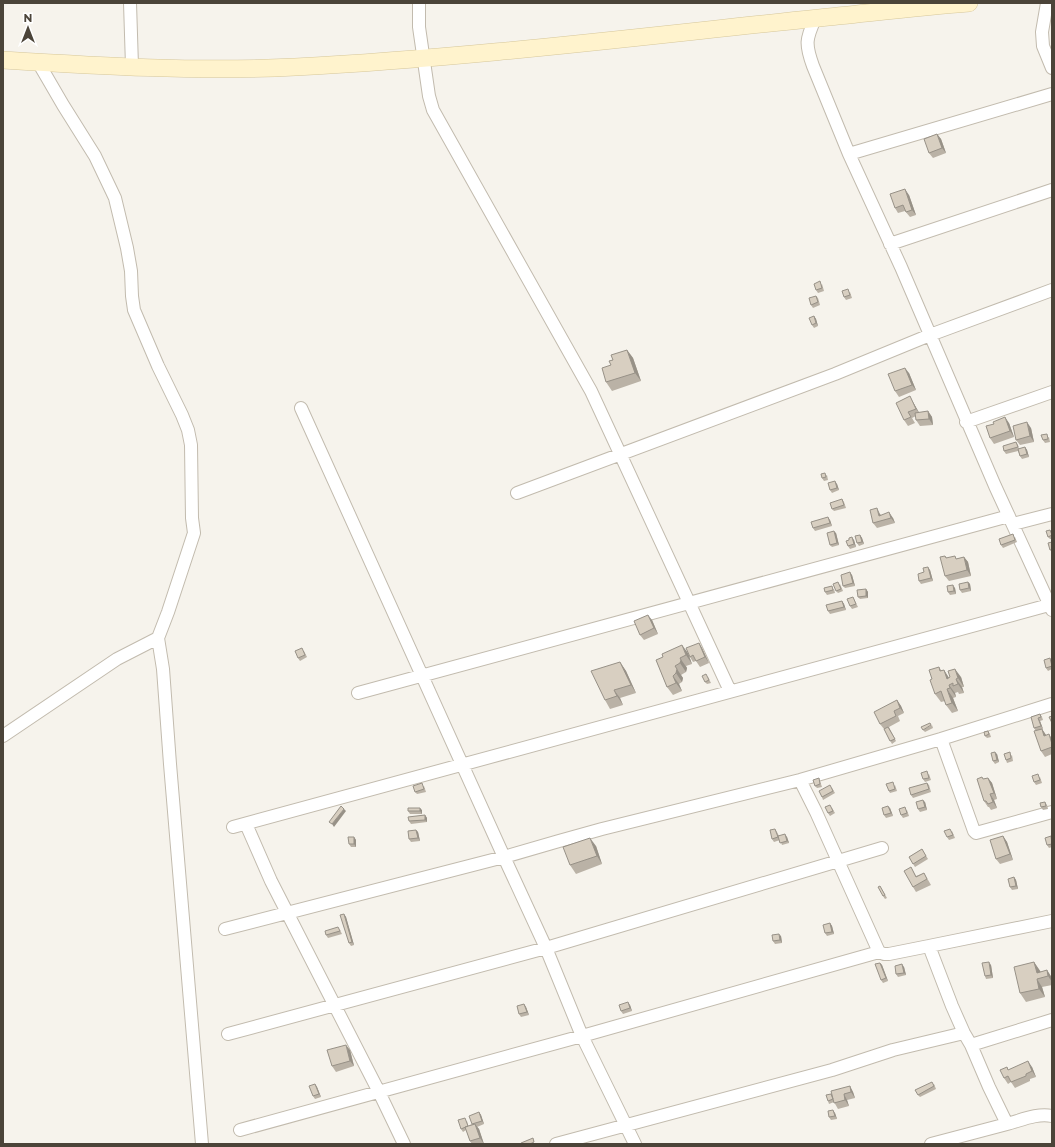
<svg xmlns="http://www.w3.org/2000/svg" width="1055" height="1147" font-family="Montserrat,sans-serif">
<rect width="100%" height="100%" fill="#f6f3ec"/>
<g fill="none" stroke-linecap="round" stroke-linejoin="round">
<defs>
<path id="street" d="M130 3 132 66
M419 3V27L429 96 433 110 591 391 730 691
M1047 3 1042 32 1043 46 1052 68
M815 19C806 39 805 44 813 66L849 154 901 267 995 486 1052 610
M38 62 63 105 95 156 115 198 127 248 131 271 132 296 134 310 158 366 182 415 188 430 191 445 192 518 194 533 168 612 158 638 163 669 170 764 202 1144
M849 154 1052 94
M890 244 1052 190
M301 408 504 857 546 948 582 1036 635 1144
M966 422 1052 392
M517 493 835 374 930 335 1052 290
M1013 524 1052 514
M358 693 1009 516
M3 736 117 659 158 638
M941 739 974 831 976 833 1052 812
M800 780 816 812 879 952 884 954H889L929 946 952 1006 964 1033 971 1045 989 1087 1007 1124C1022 1120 1037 1113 1052 1116
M246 824 271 881 379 1092 404 1144
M233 827 1049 605
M225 929 504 857 559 841 602 829 800 780 941 739 1052 704
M929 946 1052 921
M228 1034 546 948 882 848
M971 1045 1052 1020
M240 1130 582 1036 879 952
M556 1144 832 1070 893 1050 964 1033
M931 1144 1007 1124"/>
<path id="secondary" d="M3 60C100 66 198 72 295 67 470 58 645 36 819 18 869 13 919 7 969 3"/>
</defs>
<use href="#street" stroke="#c2bbae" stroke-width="14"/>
<use href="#secondary" stroke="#d6c79b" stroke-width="18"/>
<use href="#street" stroke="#fff" stroke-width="12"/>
<use href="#secondary" stroke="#fff3cd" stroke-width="17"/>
</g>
<path fill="#bab2a6" d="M937 134 941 139 946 153 933 158 929 153Z
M909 195 916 215 910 217 905 211 898 213 895 208Z
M822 284 824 291 818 293 816 290Z
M850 292 852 298 846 300 844 297Z
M816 296 818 298 820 305 813 308 811 305Z
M814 316 816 319 818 326 814 328 812 325Z
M627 350 633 358 641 381 612 391 606 382 611 365 613 360Z
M909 373 916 390 899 397 895 391Z
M913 402 919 413 928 411 932 417 933 425 920 426 916 420V416L912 418 915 423 908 426 904 420Z
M1009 423 1014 437 994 444 990 438 994 424Z
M1031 428 1034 442 1020 445 1016 440Z
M1049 437 1050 442 1045 443 1043 440Z
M1016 442 1018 445 1019 449 1025 447 1027 450 1029 457 1022 459 1020 456 1018 451 1006 454 1004 451Z
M827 475 828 480 824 481 822 478Z
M837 484 839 490 832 493 830 490Z
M842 499 844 502 846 508 834 511 832 509Z
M880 514 881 515 893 518 895 523 877 528 873 523Z
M830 520 832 526 815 531 813 528Z
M1050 530 1052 532V539H1050L1048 537Z
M836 533 839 545 832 547 830 545Z
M860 535 862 538 864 544 859 546 857 543Z
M1015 537 1017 542 1003 548 1001 545Z
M849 540H854L856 547 850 549 848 546Z
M945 556 947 558 957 559 964 557 968 562 971 576 949 581 945 576Z
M930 570 933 581 921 584 919 581 924 572Z
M852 575 855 586 845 588 843 586Z
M968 582 970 584 971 591 962 593 960 590Z
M840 584 843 591 838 593 836 591Z
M955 588 956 594 950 595 948 592Z
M834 589 835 593 827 595 825 592Z
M866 589 868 592V598L860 599 858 597Z
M853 597 858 607 852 609 850 606Z
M842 601 844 604 846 610 830 614 828 611Z
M652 620 658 634 644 640 640 635Z
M699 643 702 648 709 663 700 667 696 661 693 662 690 657Z
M304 651 307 657 300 661 298 658Z
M688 653 692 664 686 666 687 668 686 672 681 675 683 678 682 682 679 684 682 691 673 695 667 687 656 660Z
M1050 658 1052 662V669L1048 671 1046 668Z
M620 662 626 671 636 693 620 698 623 705 610 709 605 700Z
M939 667 941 670H944L949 678 961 677 964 687H962L964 693 959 694 958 692 955 693 956 697 953 698 958 711 952 713 946 705 945 701 941 702 935 694 932 679Z
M708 677 711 683 707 684 705 682Z
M897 700 901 706 904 713 898 716 900 721 889 727 896 741 892 744 884 729 880 724Z
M1040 714 1042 717 1043 720 1040 721 1043 729H1042L1046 735 1052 739V754L1045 757 1041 751 1036 731 1034 728Z
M932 725 933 728 925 732 923 730Z
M988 731 990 734 991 737 987 738 985 736Z
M997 754 999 762 995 764 993 761Z
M1012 755 1013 761 1007 763 1006 760Z
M929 774 931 780 925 782 923 779Z
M1040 777 1042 783 1036 785 1034 782Z
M819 778 822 787 817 788 815 786Z
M988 778 992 783 997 799 994 800 997 808 991 810 989 807H988L984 801V779Z
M927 783 929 785 931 792 913 798 911 795Z
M895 785 897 791 890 793 889 791Z
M424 786 426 792 417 794 415 792Z
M832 788 835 793 823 800 822 797Z
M925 802 927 810 920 812 918 809Z
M1045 802 1047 805 1048 809 1043 810 1041 807Z
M832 808 835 813 830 816 828 813Z
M890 808 893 816 886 818 884 815Z
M422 810V814H410L408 811Z
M907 810 909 816 903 818 901 815Z
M425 815 427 818V822L411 824 409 821Z
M775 829 777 832 779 836 787 837 789 843 782 845 780 840 774 842 772 839Z
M416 830 418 832 420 841 411 842 409 839Z
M952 831 955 838 949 840 947 837Z
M1003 836 1007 842 1013 860 1000 864 996 859Z
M1051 836 1052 837V847L1049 848 1047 845Z
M354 837 356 840V847H351L349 844Z
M596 846 602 864 576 874 570 865Z
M922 849 928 859 915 867 909 857Z
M911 867 916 876 924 873 931 885 916 892 913 887Z
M1014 877 1016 880 1018 889 1012 890 1010 887Z
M880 886 887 898 885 899 883 896Z
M344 914 346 917 354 945 351 946 349 943Z
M830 923 832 926 834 934 827 936 825 933Z
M340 930 342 934 328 938 326 935Z
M781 936 782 943 775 944 773 941Z
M1034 962 1041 972 1047 970 1052 978V985L1042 987 1045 997 1026 1002 1020 993Z
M880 963 882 965 888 981 883 983 881 980Z
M991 965 993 978 986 979 985 976Z
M904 967 906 975 898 977 896 974Z
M524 1004 526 1007 529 1015 521 1017 519 1014Z
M630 1005 632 1011 623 1014 621 1011Z
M350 1050 354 1066 336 1072 332 1066Z
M1007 1067 1008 1070 1032 1067 1036 1077 1030 1079V1081L1015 1088 1011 1082 1008 1084 1004 1078Z
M315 1084 317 1087 321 1097 315 1099 313 1096Z
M934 1084 936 1089 920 1097 918 1095Z
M850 1086 853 1092 855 1098 847 1100 849 1106 838 1109 834 1102 829 1104 828 1101 831 1094Z
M479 1112 481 1115 484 1124 477 1127 479 1129 484 1144H472L470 1141 466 1130 463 1132 461 1129 467 1121 468 1126 472 1124Z
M835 1113 837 1119 831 1120 829 1117Z"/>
<path fill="#979187" d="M937 134 941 139 946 153 942 148Z
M905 189 909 195 916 215 912 210Z
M814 316 816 319 818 326 816 323Z
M627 350 633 358 641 381 635 373Z
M905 368 909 373 916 390 912 385Z
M910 396 913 402 920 414 916 409Z
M928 411 932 417 933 425 929 419Z
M1005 417 1009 423 1014 437 1010 431Z
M1027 422 1031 428 1034 442 1030 436Z
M1025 447 1027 450 1029 457 1027 454Z
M835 481 837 484 839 490 837 488Z
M877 508 880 514 883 521 879 516Z
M889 512 893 518 895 523 891 518Z
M828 517 830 520 832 526 830 523Z
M834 531 836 533 839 545 837 543Z
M860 535 862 538 864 544 862 542Z
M852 537 854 540 856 547 854 544Z
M964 557 968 562 971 576 967 570Z
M928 567 930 570 933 581 931 578Z
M850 572 852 575 855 586 853 583Z
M968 582 970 584 971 591 969 588Z
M953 585 955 588 956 594 954 591Z
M866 589 868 592V598L866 596Z
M842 601 844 604 846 610 844 607Z
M648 615 652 620 658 634 654 628Z
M699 643 702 648 709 663 705 657Z
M682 645 688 653 692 664 686 655Z
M680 658 687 668 686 672 680 663Z
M620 662 626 671 636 693 631 685Z
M675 666 683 678 682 682 676 673Z
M955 669 961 677 964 687 958 678Z
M944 670 949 678 947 679Z
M673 676 679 684 682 691 676 683Z
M956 679 962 687 964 693 958 684Z
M949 685 955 693 956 697 950 688Z
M947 689 953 698 958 711 952 703Z
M614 690 620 698 623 705 617 696Z
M897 700 901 706 904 713 900 708Z
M1038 718 1040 721 1043 729 1041 726Z
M1042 729 1046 735 1048 741 1044 736Z
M1049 734 1052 739V744Z
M995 752 997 754 999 762 997 760Z
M988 778 992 783 997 799 994 793Z
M990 794 994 800 997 808 993 802Z
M923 800 925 802 927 810 925 807Z
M888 806 890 808 893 816 891 813Z
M420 808 422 810V814L420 811Z
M344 809 346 811 334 827 332 824Z
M425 815 427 818V822L425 820Z
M416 830 418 832 420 841 418 838Z
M785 834 787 837 789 843 787 841Z
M1003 836 1007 842 1013 860 1010 854Z
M354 837 356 840V847L354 844Z
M590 838 596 846 602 864 597 856Z
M1014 877 1016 880 1018 889 1016 886Z
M344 914 346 917 354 945 352 942Z
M830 923 832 926 834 934 832 932Z
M779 934 781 936 782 943 780 940Z
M989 962 991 965 993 978 991 975Z
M1034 962 1040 971 1042 978 1037 973Z
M880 963 882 965 888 981 886 978Z
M902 964 904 967 906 975 904 973Z
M1047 970 1052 978V982L1048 976Z
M1037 979 1042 987 1045 997 1039 989Z
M628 1002 630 1005 632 1011 630 1008Z
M524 1004 526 1007 529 1015 527 1012Z
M346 1045 350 1050 354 1066 350 1061Z
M1028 1061 1032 1067 1036 1077 1032 1071Z
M315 1084 317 1087 321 1097 319 1094Z
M850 1086 853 1092 855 1098 851 1092Z
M844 1094 847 1100 849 1106 845 1100Z
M833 1110 835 1113 837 1119 835 1116Z
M479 1112 481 1115 484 1124 482 1121Z
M475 1124 479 1129 484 1144 480 1138Z"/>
<path fill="#d8cfc1" stroke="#979187" d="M937 134 942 148 929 153 924 139Z
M905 189 912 210 906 212 903 205 895 208 890 194Z
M820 281 822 288 816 290 814 284Z
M848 289 850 295 844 297 842 291Z
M816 296 818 302 811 305 809 298Z
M814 316 816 323 812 325 809 318Z
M627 350 635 373 606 382 602 368 611 365 609 361 613 360 611 355Z
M905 368 912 385 895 391 888 374Z
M910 396 916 409 908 412 911 417 904 420 896 403Z
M928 411 929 419 916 420 915 413Z
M1005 417 1010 431 990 438 986 426 994 424 993 422Z
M1027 422 1030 436 1016 440 1013 426Z
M1047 434 1048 439 1043 440 1041 435Z
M1016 442 1018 447 1004 451 1003 446Z
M1025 447 1027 454 1020 456 1018 449Z
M825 473 826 477 822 478 821 474Z
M835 481 837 488 830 490 828 483Z
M842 499 844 505 832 509 830 503Z
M877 508 879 516 889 512 891 518 873 523 870 510Z
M828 517 830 523 813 528 811 522Z
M1050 530 1052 535 1048 537 1046 531Z
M834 531 837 543 830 545 827 533Z
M1013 534 1015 540 1001 545 999 539Z
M860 535 862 542 857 543 855 536Z
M852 537 854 544 848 546 846 541 849 540V538Z
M1052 542V550H1050L1048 543Z
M945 556 946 558 955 556 956 559 964 557 967 570 945 576 940 557Z
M928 567 931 578 919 581 918 574 924 572 923 568Z
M850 572 853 583 843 586 841 575Z
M838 582 841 589 836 591 833 584Z
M968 582 969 588 960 590 959 584Z
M953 585 954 591 948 592 947 586Z
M832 586 833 590 825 592 824 588Z
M866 589V596L858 597 857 590Z
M853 597 856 604 850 606 847 599Z
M842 601 844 607 828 611 826 605Z
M648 615 654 628 640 635 634 621Z
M699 643 705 657 696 661 693 655 690 657 686 648Z
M682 645 686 655 680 658 681 660 680 663 675 666 677 669 676 673 673 676 676 683 667 687 656 660 663 657 662 654Z
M302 648 305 655 298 658 295 651Z
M1050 658 1052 666 1046 668 1044 660Z
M620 662 631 685 614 690 617 696 605 700 591 671Z
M939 667 940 671 944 670 947 679 950 677 948 671 955 669 958 678 956 679 958 684 953 686V683L949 685 950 688 947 689 952 703 946 705 941 691 935 694 930 680 932 679 929 670Z
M706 674 709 680 705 682 702 676Z
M897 700 900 708 894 711 896 716 880 724 874 712Z
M1040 714 1041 717 1038 718 1041 726 1034 728 1031 717Z
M1052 716V723L1049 717Z
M930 723 931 725 923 730 921 727Z
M888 727 895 739 890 741 884 729Z
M1042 729 1044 736 1049 734 1052 744V747L1041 751 1034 731Z
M988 731 989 734 985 736 984 732Z
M995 752 997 760 993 761 991 753Z
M1010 752 1011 758 1006 760 1004 754Z
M927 771 929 778 923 779 921 773Z
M1038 774 1040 780 1034 782 1032 776Z
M982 777 983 779 988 778 994 793 990 794 993 802 988 804 986 801H984L977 779Z
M819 778 820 784 815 786 813 780Z
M893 782 895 789 889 791 886 784Z
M422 783 424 789 415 792 413 786Z
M927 783 929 789 911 795 909 788Z
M830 785 833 791 822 797 819 791Z
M923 800 925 807 918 809 916 802Z
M1045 802 1046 806 1041 807 1040 803Z
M830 805 833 811 828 813 825 807Z
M341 806 344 809 332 824 329 822Z
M888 806 891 813 884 815 882 808Z
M905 807 907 813 901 815 899 809Z
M408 808H420V811H408Z
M425 815V820L409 821 408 817Z
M775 829 778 837 772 839 770 830Z
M950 829 953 835 947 837 944 831Z
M416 830 418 838 409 839 408 831Z
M785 834 787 841 780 843 778 836Z
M1003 836 1010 854 996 859 990 840Z
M1051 836 1052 844 1047 845 1045 838Z
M348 837H354V844H349Z
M590 838 597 856 570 865 563 847Z
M922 849 926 856 913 864 909 857Z
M911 867 916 877 924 873 927 879 913 887 904 871Z
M1014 877 1016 886 1010 887 1008 879Z
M880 886 885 895 883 896 878 887Z
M344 914 352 942 349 943 340 915Z
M830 923 832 932 825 933 823 925Z
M338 927 340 931 326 935 325 931Z
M779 934 780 940 773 941 772 935Z
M989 962 991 975 985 976 982 963Z
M1034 962 1037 973 1047 970 1048 976 1037 979 1039 989 1020 993 1014 967Z
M880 963 886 978 881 980 875 964Z
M902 964 904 973 896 974 895 966Z
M628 1002 630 1008 621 1011 619 1005Z
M524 1004 527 1012 519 1014 517 1006Z
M346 1045 350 1061 332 1066 327 1050Z
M1028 1061 1032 1071 1026 1074V1076L1011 1082 1008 1076 1004 1078 1000 1070 1007 1067 1008 1070Z
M932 1082 934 1086 918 1095 915 1090Z
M315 1084 319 1094 313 1096 309 1086Z
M850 1086 851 1092 844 1094 845 1100 834 1103 831 1091Z
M831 1094 833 1099 828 1101 826 1095Z
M833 1110 835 1116 829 1117 828 1111Z
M479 1112 482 1121 472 1124 469 1116Z
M465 1118 468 1126 461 1129 458 1120Z
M475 1124 480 1138 470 1141 465 1127Z
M533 1138 534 1142 530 1144H522L521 1143Z"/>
<rect width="1055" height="1147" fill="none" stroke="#4b4439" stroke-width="8"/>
<g transform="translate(28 28)" stroke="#ffffff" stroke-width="3" paint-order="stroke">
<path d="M0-3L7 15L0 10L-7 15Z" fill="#4b4439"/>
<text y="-6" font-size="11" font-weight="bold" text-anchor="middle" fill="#4b4439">N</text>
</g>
</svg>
